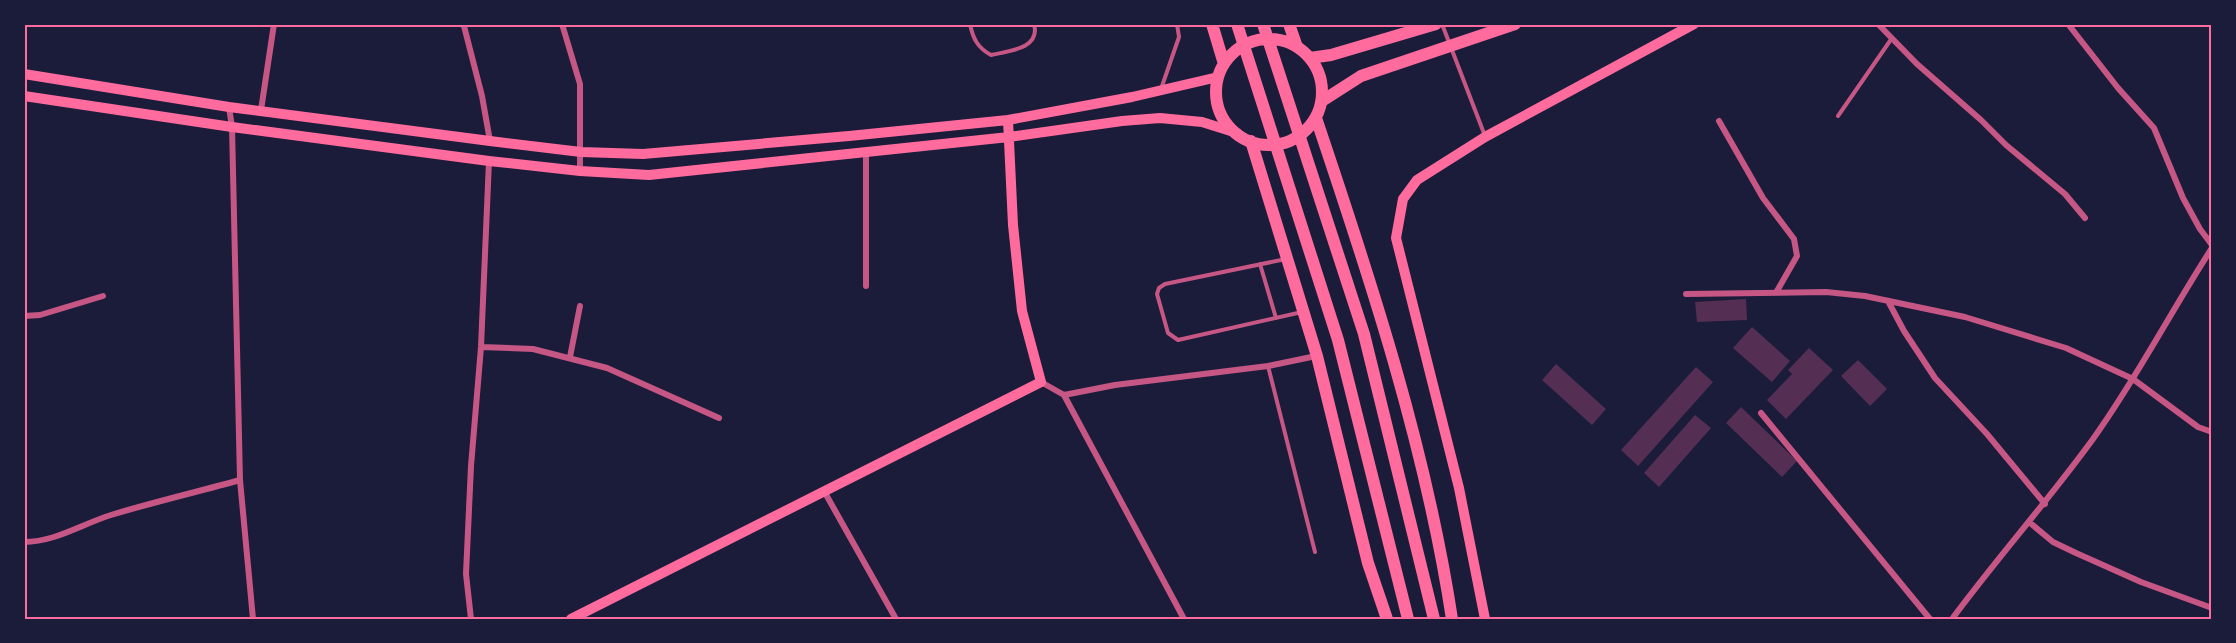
<svg xmlns="http://www.w3.org/2000/svg" width="2236" height="643" font-family="'Roboto Serif',serif">
<rect width="100%" height="100%" fill="#1b1b3a"/>
<path fill="#542f53" d="M1746 299 1747 320 1697 322 1695 302Z
M1752 327 1790 361 1772 382 1733 348Z
M1809 348 1833 370 1786 419 1767 400 1792 374 1788 370Z
M1858 360 1887 389 1870 406 1841 376Z
M1556 364 1606 409 1592 425 1542 380Z
M1696 367 1713 382 1638 466 1621 450Z
M1741 407 1797 461 1782 477 1726 423Z
M1695 415 1711 428 1659 487 1644 473Z"/>
<g fill="none" stroke-linecap="round" stroke-linejoin="round">
<path stroke="#c65784" stroke-width="4" d="M970 24C973 39 978 48 991 55 1008 51 1041 49 1034 24
M1442 24 1485 136
M1161 89 1179 37 1177 24
M1838 116 1892 38
M1286 259 1165 284 1159 288 1157 294 1168 333 1178 340 1302 312
M1260 264 1276 318
M1268 366 1315 552"/>
<path stroke="#c65784" stroke-width="6" d="M562 24 580 84V171
M1878 24 1917 64 1981 120 2006 145 2065 194 2085 218
M2068 24 2118 88 2154 128 2183 198 2200 229 2212 245
M464 26 482 96 490 141
M229 107 232 127 240 480 253 619
M261 110 274 24
M1719 121 1763 198 1794 239 1797 256 1777 291
M866 152V286
M1686 294 1826 292 1865 296 1965 317 2066 348 2133 379 2198 427 2212 432
M1888 301 1904 331 1935 378 1987 434 2045 504
M24 316 40 315 103 296
M481 347 533 349 607 368 719 418
M570 357 580 306
M1041 382 1064 395 1115 385 1268 366 1316 356
M1064 395 1184 619
M1761 413 1930 619
M824 491 896 619
M2029 522 2053 542 2076 553 2141 582 2212 608
M24 542C55 542 82 524 111 515 154 502 197 492 240 480
M471 619 466 574 471 466 481 347 489 161
M1952 619C1997 558 2048 501 2093 439 2137 378 2171 311 2212 248"/>
<path stroke="#ff6b9d" stroke-width="10" d="M24 74 229 107 490 141 581 152 643 154 849 136 1008 120 1132 97 1218 77
M24 96 232 127 489 161 580 171 649 175 1009 137 1122 121 1160 118 1202 122 1237 133
M571 619 1041 382 1022 311 1013 225 1008 120
M1485 619 1459 488 1396 238 1403 199 1417 180 1485 137 1694 24"/>
<path stroke="#ff6b9d" stroke-width="12" d="M1310 58 1331 55 1436 24
M1322 101 1361 76 1515 24"/>
<path stroke="#ff6b9d" stroke-width="12" d="M1212 24 1224 64
M1237 24 1338 340 1408 619
M1263 24 1364 334 1434 619
M1289 24 1297 47
M1216 92a53 53 0 1 1 106 0a53 53 0 1 1-106 0Z
M1316 118C1371 281 1426 448 1452 619
M1251 141 1317 356 1368 563 1387 619"/>
</g>
<rect width="2236" height="643" fill="none" stroke="#1b1b3a" stroke-width="51"/>
<rect x="26" y="26" width="2184" height="592" fill="none" stroke="#ff6b9d" stroke-width="2"/>
</svg>
